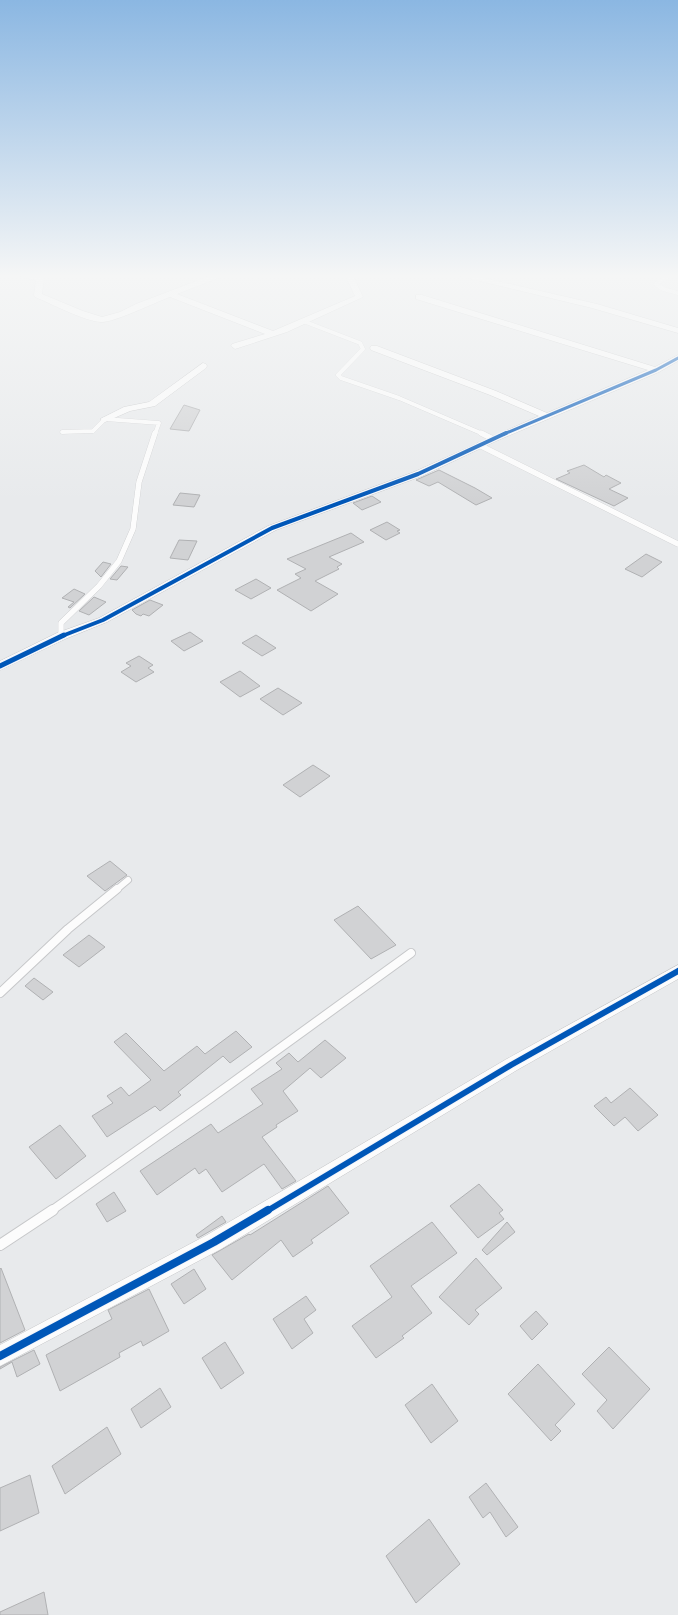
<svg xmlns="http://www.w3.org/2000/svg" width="678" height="1615" font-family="Rubik,sans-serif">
<rect width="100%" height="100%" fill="#e8eaec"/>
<path fill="#d1d2d4" stroke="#b0b1b3" d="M184 405 200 410 189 431 170 429Z
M584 465 604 477 606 475 621 483 609 489 628 498 614 506 556 479 570 473 567 471Z
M439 470 475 488 492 498 476 505 438 482 429 486 416 480Z
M180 493 200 495 194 507 173 505Z
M372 496 381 502 362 510 353 503Z
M387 522 400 530 397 531 400 533 386 540 370 530Z
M351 533 364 542 329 557 342 564 337 567 339 569 315 581 338 594 311 611 277 590 301 578 295 574 306 569 287 559Z
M179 540 197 541 188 560 170 558Z
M646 554 662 562 642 577 625 569Z
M103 562 111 564 101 577 95 571Z
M121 566 128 567 117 580 110 579Z
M256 579 271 588 251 599 235 590Z
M74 589 85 594 70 608 68 607 74 602 62 598Z
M94 597 106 602 89 615 79 611Z
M150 600 163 605 149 616 143 614 141 616 136 614 132 610Z
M190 632 203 641 184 651 171 641Z
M256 635 276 648 262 656 242 643Z
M139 656 153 665 148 668 154 672 136 682 121 672 131 666 126 663Z
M240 671 260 686 240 697 220 682Z
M278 688 302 703 283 715 260 699Z
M313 765 330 776 300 797 283 785Z
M110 861 127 875 105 891 87 876Z
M358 906 396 945 371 959 334 920Z
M89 935 105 947 79 967 63 955Z
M34 978 53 992 43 1000 25 986Z
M236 1031 252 1047 230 1063 223 1056 178 1092 181 1095 160 1111 155 1106 107 1137 92 1116 113 1103 107 1096 121 1087 129 1096 151 1080 114 1042 126 1033 164 1071 197 1046 205 1054Z
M325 1040 346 1058 321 1078 310 1068 283 1091 298 1111 276 1125 277 1127 262 1137 296 1181 282 1189 264 1164 222 1192 206 1169 199 1174 195 1168 157 1195 140 1171 211 1124 218 1133 263 1104 251 1089 282 1069 276 1063 289 1053 298 1062Z
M630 1088 658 1115 638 1131 625 1117 614 1126 594 1106 606 1097 611 1103Z
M60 1125 86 1156 56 1179 29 1147Z
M479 1184 503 1210 499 1213 504 1219 478 1238 450 1206Z
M328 1186 349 1213 311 1240 313 1243 293 1257 281 1240 232 1280 212 1255 249 1234 250 1235Z
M114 1192 126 1211 107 1222 96 1204Z
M222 1216 226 1222 198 1238 196 1235Z
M432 1222 457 1253 411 1286 432 1313 402 1336 404 1338 376 1358 352 1326 392 1297 370 1266Z
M507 1222 515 1232 487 1255 482 1250Z
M476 1258 502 1288 475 1310 479 1314 469 1325 439 1297Z
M1 1268 25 1330 0 1343V1269Z
M194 1269 206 1289 184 1304 171 1284Z
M149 1289 169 1331 143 1346 141 1341 119 1353 120 1357 60 1391 46 1355 112 1319 108 1310Z
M306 1296 316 1310 304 1319 313 1333 292 1349 273 1319Z
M536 1311 548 1324 532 1340 520 1326Z
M225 1342 244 1373 221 1389 202 1358Z
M609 1347 650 1389 613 1429 597 1411 607 1400 582 1374Z
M34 1350 40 1364 17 1377 12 1362 0 1369V1367Z
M538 1364 575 1404 555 1425 561 1431 551 1441 508 1394Z
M432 1384 458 1421 431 1443 405 1405Z
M160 1388 171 1407 141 1428 131 1409Z
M107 1427 121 1454 65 1494 52 1466Z
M30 1475 39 1513 0 1531V1488Z
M486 1483 518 1527 506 1537 490 1512 483 1518 469 1497Z
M429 1519 460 1564 416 1603 386 1556Z
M44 1592 48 1615H0V1612Z"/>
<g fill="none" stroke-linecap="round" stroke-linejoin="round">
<defs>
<path id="service-far4" d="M670 275 656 284 663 289 678 293
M303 321 360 343 363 349 338 375 341 378 399 398 483 434
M62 432 93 431 105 419 159 423 155 434"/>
<path id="service-far3" d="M481 433 493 439
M479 445 678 544
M61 636V623L99 586 119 561 133 529 139 482 155 433"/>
<path id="service-far2" d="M116 890 128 880"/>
<path id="service-far1" d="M0 993 68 929 117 889
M51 1211 207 1101 411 953"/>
<path id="service" d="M0 1245 53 1210"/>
<path id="minor" d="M21 275 41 276 44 280 42 294 83 311 102 317 120 312 136 304 212 275H221V277L177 294 273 331 355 296 346 277 349 275H357L354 278 363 297 287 332 235 349 231 346 232 344 265 334 170 297C156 302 113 323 101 322 84 321 52 304 35 297L34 295 36 280 21 277Z
M459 275H471L597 304 678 328V333L592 308 463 277Z
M416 295H422L655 367 678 355V361L659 372 496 441 422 476 276 530 107 622 65 639 0 670V661L57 633 99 618 268 526 414 472 539 416 490 395 371 350 370 348 371 346H377L496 391 547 413 648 370 416 299Z
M203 363 206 364 207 366 206 368 155 406 130 411 105 422 100 419 124 407 149 402Z
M678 965V979L517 1070 221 1249 0 1366V1345L207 1235 505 1060Z"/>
</defs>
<use href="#service-far4" stroke="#c6c7c9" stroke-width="4.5"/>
<use href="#service-far3" stroke="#c6c7c9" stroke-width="6"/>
<use href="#service-far2" stroke="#c6c7c9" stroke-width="8"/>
<use href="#service-far1" stroke="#c6c7c9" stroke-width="10"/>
<use href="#service" stroke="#c6c7c9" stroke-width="12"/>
<use href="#minor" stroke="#c6c7c9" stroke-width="1"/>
<use href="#service-far4" stroke="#fcfcfc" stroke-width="4"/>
<use href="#service-far3" stroke="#fcfcfc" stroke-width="5.5"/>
<use href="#service-far2" stroke="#fcfcfc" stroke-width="6"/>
<use href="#service-far1" stroke="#fcfcfc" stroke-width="8"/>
<use href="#service" stroke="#fcfcfc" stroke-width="10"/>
<use href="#minor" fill="#fcfcfc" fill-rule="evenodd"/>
<defs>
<path id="cycleway-far4" d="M504 434 656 370 678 358"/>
<path id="cycleway-far3" d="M62 636 103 620 272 528 418 474 506 433"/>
<path id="cycleway-far2" d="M0 666 64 635"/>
<path id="cycleway-far1" d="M267 1211 511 1065 678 971"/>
<path id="cycleway" d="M0 1356 214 1242 268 1210"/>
</defs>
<use href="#cycleway-far4" stroke="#f4f6fb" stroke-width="4.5"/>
<use href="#cycleway-far3" stroke="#f4f6fb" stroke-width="6"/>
<use href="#cycleway-far2" stroke="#f4f6fb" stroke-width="8"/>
<use href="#cycleway-far1" stroke="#f4f6fb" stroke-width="8"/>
<use href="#cycleway" stroke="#f4f6fb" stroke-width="10"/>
<use href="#cycleway-far4" stroke="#0057b8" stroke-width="3"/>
<use href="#cycleway-far3" stroke="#0057b8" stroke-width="4"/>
<use href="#cycleway-far2" stroke="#0057b8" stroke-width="5"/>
<use href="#cycleway-far1" stroke="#0057b8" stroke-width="6"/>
<use href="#cycleway" stroke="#0057b8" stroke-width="8"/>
</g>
<linearGradient id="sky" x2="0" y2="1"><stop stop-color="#8bb7e2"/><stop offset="0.55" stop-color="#f5f6f6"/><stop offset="1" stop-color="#f5f6f6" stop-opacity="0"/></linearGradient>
<rect width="678" height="501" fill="url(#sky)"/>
</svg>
